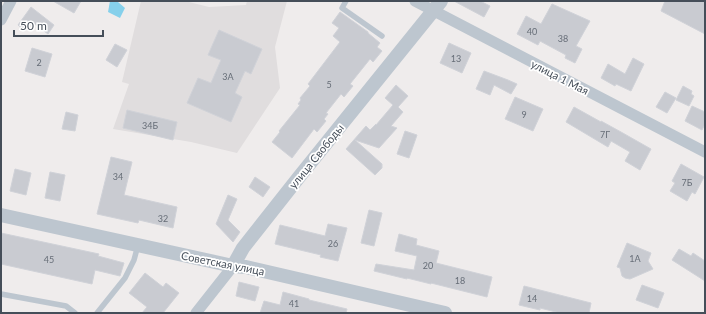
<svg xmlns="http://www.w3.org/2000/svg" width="706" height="314" font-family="Lato,sans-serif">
<rect width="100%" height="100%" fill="#efecec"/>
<path fill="#e0ddde" d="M141 1H185L209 7 246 5 247 1H287L275 47 280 88 237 153 191 142 113 129 129 84 122 82Z"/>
<path fill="#86d0eb" d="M110 1 118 2 125 8 120 18 108 12Z"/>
<path fill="#c9cbd1" stroke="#d0d2d8" d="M53 1H81L74 13Z
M454 1H480L490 6 484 17Z
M665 1H705V34L661 11Z
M552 4 590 21 576 46 582 49 575 63 565 58 566 55 540 41 538 45 517 34 526 16 541 24Z
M31 7 54 25 48 34 32 22 25 31 18 25Z
M340 12 368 32V33L380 43 377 47 382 51 373 62 370 59 350 84 353 86 344 97 341 94 326 113 328 114 324 119 326 121 317 132 314 129 292 158 272 142 280 132 279 131 300 105 298 104 301 100 300 98 310 86 308 84 340 42 333 36 339 28 332 23Z
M219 30 262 49 251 74 245 71 235 93 242 97 231 122 187 103 198 78 211 83 221 60 208 55Z
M449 43 471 53 462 73 440 63Z
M115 44 127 50 117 67 106 60Z
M32 48 52 54 45 77 25 71Z
M633 58 644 64 631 91 616 84 615 86 601 78 608 64 625 74Z
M484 71 508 80 517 84 511 94 494 85 490 95 476 89Z
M396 85 408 96 398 107 403 112 391 126 397 128 379 148 355 140 382 164V168L375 175 346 149 366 126 370 130 376 124V125L393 105 385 98Z
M683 86 692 91 691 94 694 96 689 106 676 100Z
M665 92 676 98 667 113 656 107Z
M515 97 543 109 533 131 505 119Z
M692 106 705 112V124L702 130 685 121Z
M574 107 601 122V121L621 132 651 149 640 170 625 161 630 152 611 141 608 147 566 122Z
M127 110 177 122 173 140 123 128Z
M66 112 78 115 75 131 62 129Z
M405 131 417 135 409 158 397 154Z
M111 157 132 162 124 195 177 207 173 228 139 220 138 223 97 214Z
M681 164 704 177 695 194 692 192 687 201 670 191 675 183 672 181Z
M15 169 31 173 26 195 10 191Z
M50 172 65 175 60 201 45 198Z
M255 177 270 187 263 197 249 187Z
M228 195 237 199 228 220 240 232 233 242 216 224Z
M369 210 382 213 374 246 361 243Z
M328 224 347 228 338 261 320 257 321 255 275 244 280 225 325 236Z
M1 233 99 254 98 256 124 263 120 276 95 270 92 284 1 264Z
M399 234 417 239 416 245 439 251 436 263 492 277 487 297 431 283V284L407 278V279L374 271 376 264 414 270 417 256 395 251Z
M627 243 651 253 648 261 653 269 630 279 625 278 622 276 620 268 617 267Z
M679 249 691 256 693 253 705 261V281L672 260Z
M145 273 163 287 166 283 179 293 163 313H142L147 307 129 293Z
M239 282 259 287 255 301 236 296Z
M642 285 664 293 658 308 636 300Z
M524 286 591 303 589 313H560L540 308V310L519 305Z
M283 292 309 299V300L347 309 346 313H260L264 301 280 305Z"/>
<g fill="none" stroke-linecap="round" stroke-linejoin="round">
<path stroke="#bdc6cf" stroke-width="5.5" d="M346 1 342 8 382 36
M1 294 66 306 75 313
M97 313 125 278 134 260 138 245"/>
<path stroke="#bdc6cf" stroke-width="11" d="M415 1 705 152
M1 20 11 1
M196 313 233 266"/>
<path stroke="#bdc6cf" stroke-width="14" d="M1 215 233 266 246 267 445 313
M233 266 243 248 299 177 441 1"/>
</g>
<g text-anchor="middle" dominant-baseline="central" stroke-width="3.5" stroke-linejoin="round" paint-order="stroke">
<g font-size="9" fill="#666d77">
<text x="532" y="31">40</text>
<text x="563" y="38">38</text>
<text x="456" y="58">13</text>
<text x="39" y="62">2</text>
<text x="228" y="76">3А</text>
<text x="329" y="84">5</text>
<text x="524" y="114">9</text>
<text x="150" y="125">34Б</text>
<text x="605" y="134">7Г</text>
<text x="118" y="176">34</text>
<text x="687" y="182">7Б</text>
<text x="163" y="218">32</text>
<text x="333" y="243">26</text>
<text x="635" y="258">1А</text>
<text x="49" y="259">45</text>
<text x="428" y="265">20</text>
<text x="460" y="280">18</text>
<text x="532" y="298">14</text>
<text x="294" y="303">41</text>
</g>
<g font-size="11" fill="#454e59" stroke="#fff">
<text transform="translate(560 77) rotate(27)">улица 1 Мая</text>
<text transform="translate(316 156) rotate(-51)">улица Свободы</text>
<text transform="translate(223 263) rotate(11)">Советская улица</text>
</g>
</g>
<rect width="706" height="314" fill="none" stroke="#454e59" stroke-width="4"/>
<path d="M14 30v6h89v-6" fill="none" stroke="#454e59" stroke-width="2"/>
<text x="20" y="30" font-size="12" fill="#454e59" stroke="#ffffff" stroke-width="3" paint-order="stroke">50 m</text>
</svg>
